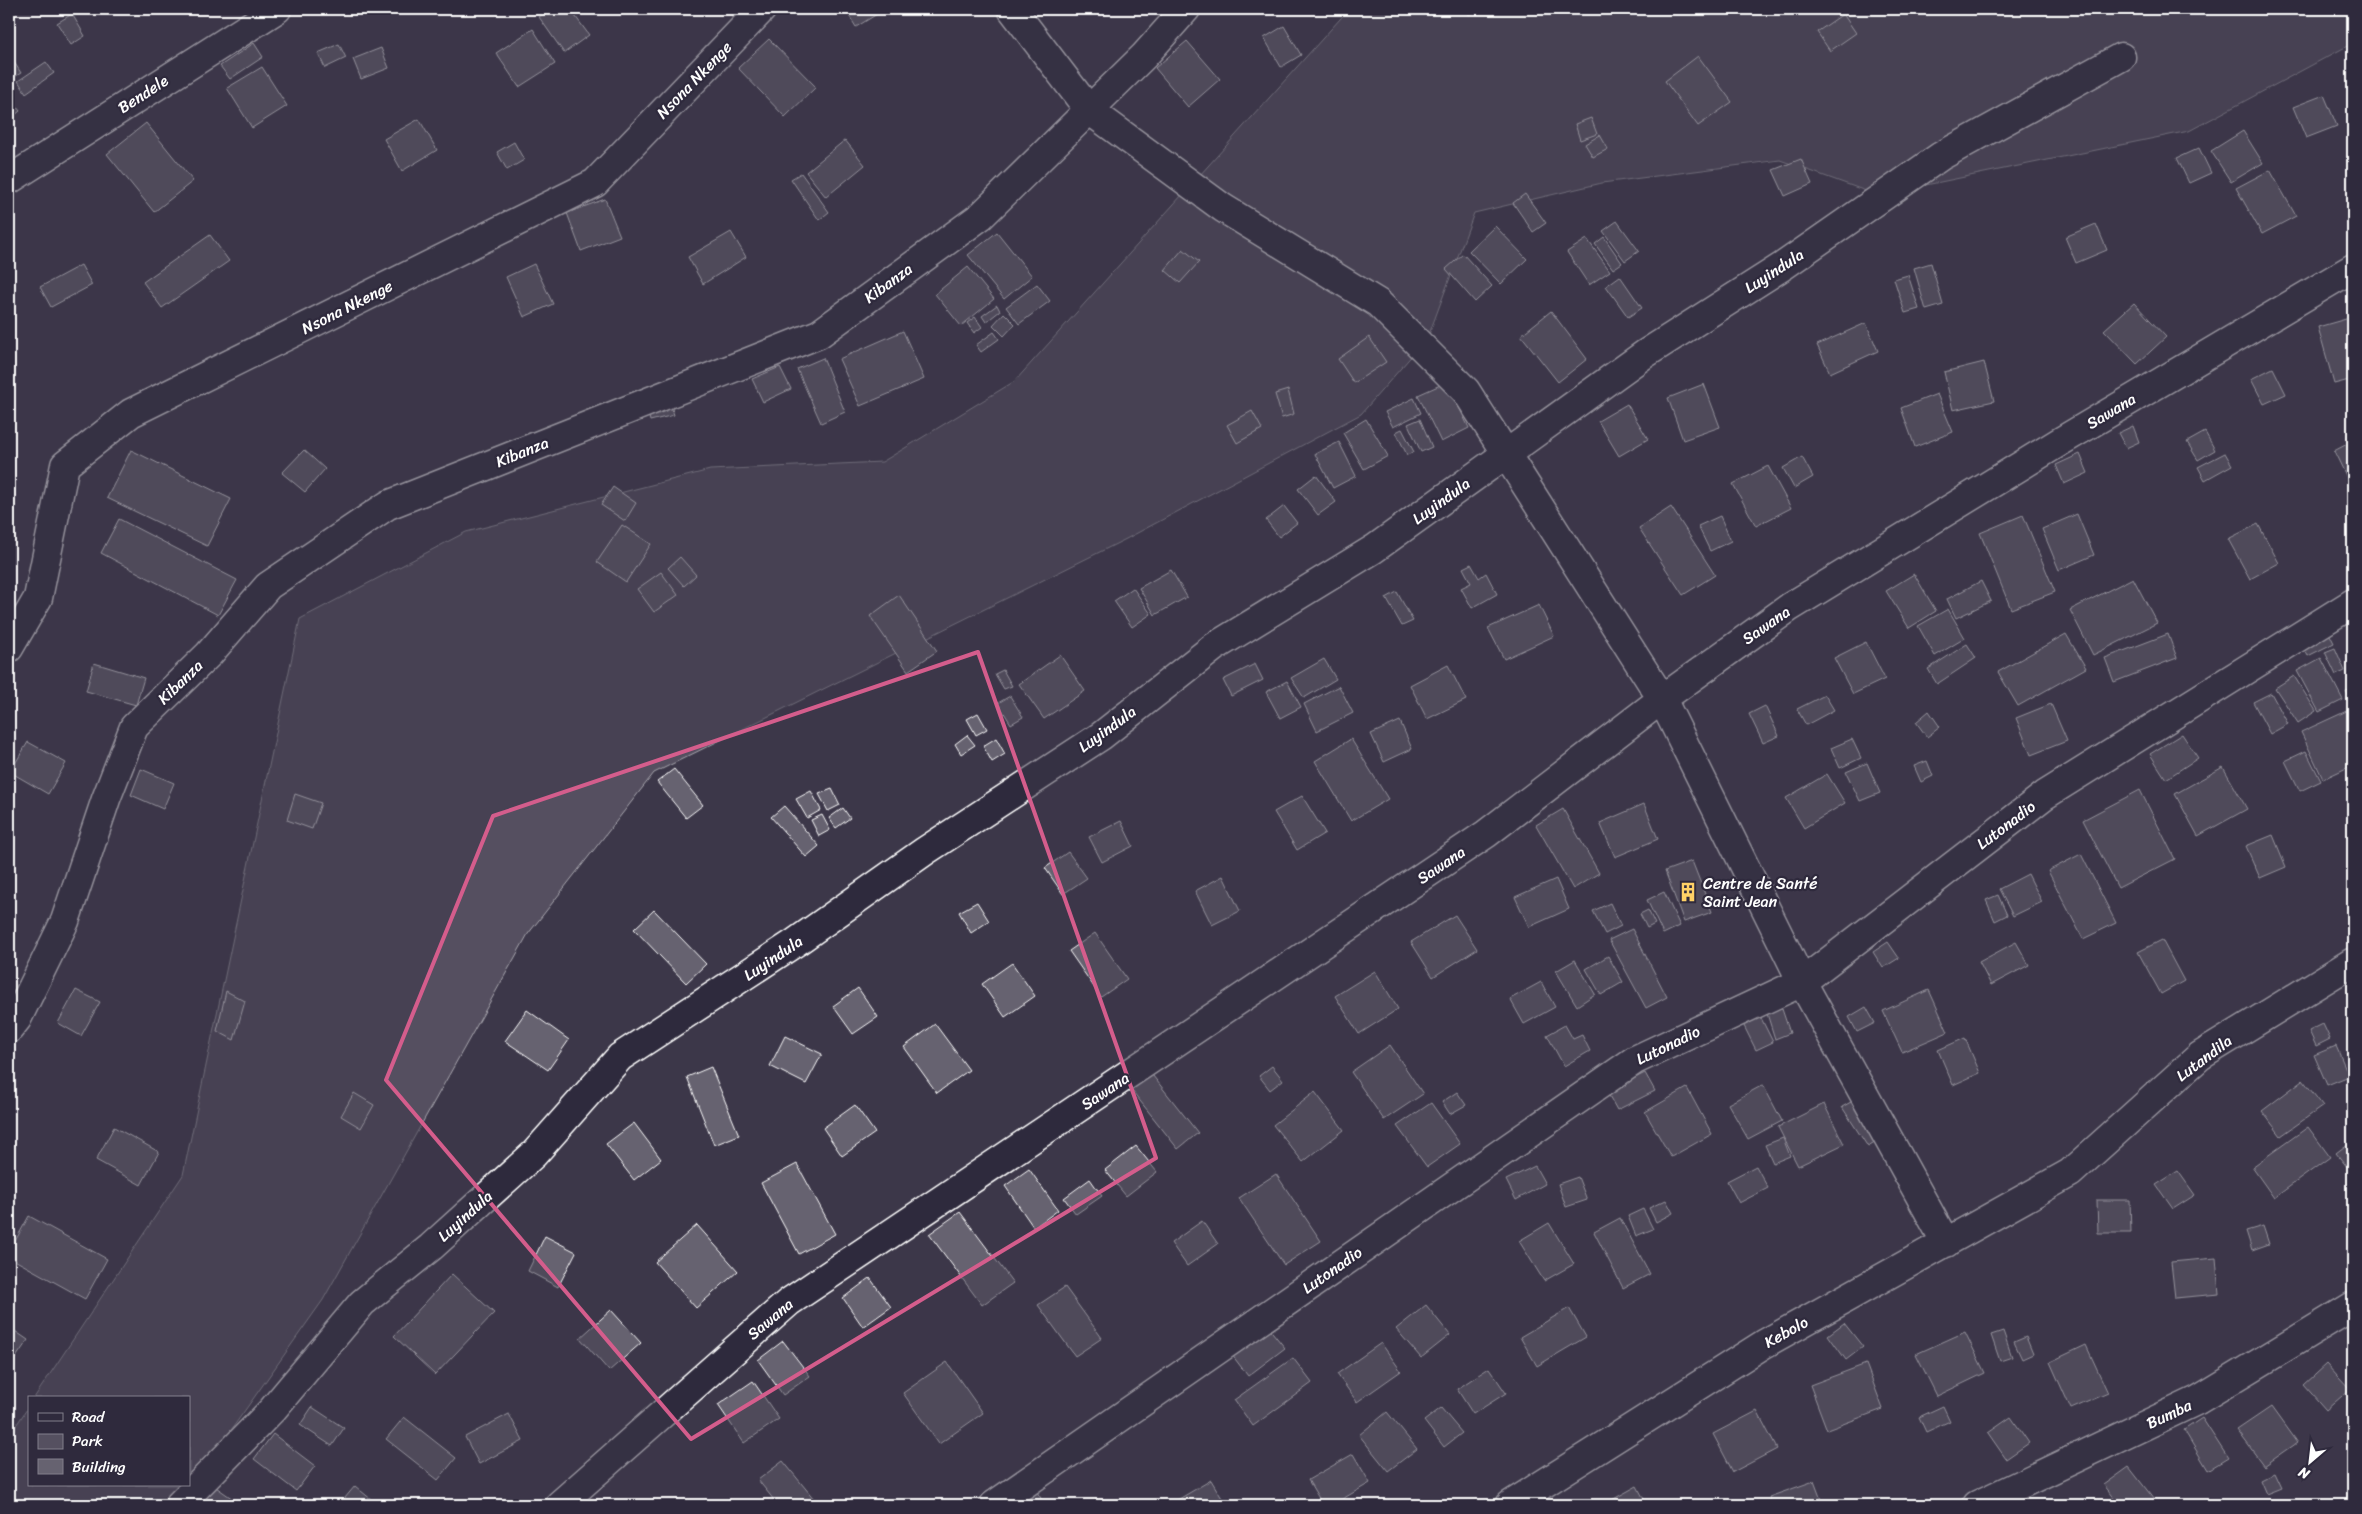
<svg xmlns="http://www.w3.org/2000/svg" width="2362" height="1514" font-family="Sriracha,sans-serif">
<rect width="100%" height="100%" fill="#3c3749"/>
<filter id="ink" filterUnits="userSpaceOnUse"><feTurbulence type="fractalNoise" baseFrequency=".02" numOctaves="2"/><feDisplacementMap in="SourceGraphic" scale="10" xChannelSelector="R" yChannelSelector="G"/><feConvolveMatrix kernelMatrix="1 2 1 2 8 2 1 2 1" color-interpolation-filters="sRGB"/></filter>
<g filter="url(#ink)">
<path fill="#555060" stroke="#aaa8b0" d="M1349 9H2353V43L2189 131 1877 195 1780 160 1602 183 1474 213 1428 337 1361 414 1126 539 654 773 528 934 323 1300 178 1505H9V1436L29 1406V1485H189V1398H34L183 1175 300 619 466 532 710 470 882 462 1015 381Z"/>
<path fill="#666270" stroke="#fff" d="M126 9H140L130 15Z
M551 9H570L589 35 564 53 539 17Z
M845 9H880L882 11 856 27Z
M1329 9H1341L1336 15Z
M1465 9H1479L1469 15Z
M72 14 85 36 71 45 57 23Z
M1843 14 1856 33 1830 51 1817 32Z
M1284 26 1301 55 1281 67 1264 38Z
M533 29 555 64 519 87 496 53Z
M769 39 816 87 785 117 738 68Z
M1187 41 1220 79 1188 107 1155 68Z
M254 43 263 57 230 79 220 66Z
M339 44 346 58 325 68 318 53Z
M381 48 389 68 361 79 353 59Z
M1698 56 1732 102 1698 126 1665 81Z
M12 59 21 73 9 80V61Z
M46 62 54 73 26 93 18 81Z
M262 67 287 106 252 128 227 88Z
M2324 95 2337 126 2306 138 2293 107Z
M9 97 20 111 9 120Z
M1591 118 1597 134 1580 140 1575 124Z
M419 119 437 150 402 171 384 139Z
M146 123 193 181 154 212 107 154Z
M2243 131 2263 163 2231 182 2211 151Z
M1600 135 1608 149 1593 157 1585 144Z
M845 140 865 165 826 197 806 172Z
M514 142 524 160 507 170 497 152Z
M2199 148 2211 173 2189 183 2177 158Z
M1801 159 1812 184 1785 196 1773 170Z
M2270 170 2296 216 2262 234 2236 188Z
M801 173 829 212 819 220 791 179Z
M1525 194 1546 223 1533 232 1513 203Z
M605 199 620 236 581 251 567 213Z
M1617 221 1639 251 1625 261 1603 231Z
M2096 224 2107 250 2076 263 2065 237Z
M1495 226 1527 259 1501 284 1469 251Z
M731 232 746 257 703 284 688 257Z
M997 232 1032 276 1004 299 968 255Z
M210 235 229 261 162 308 143 282Z
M1604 237 1622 263 1613 269 1595 244Z
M1587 239 1610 271 1589 285 1567 252Z
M1183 249 1199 262 1180 283 1165 270Z
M1463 254 1492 286 1475 302 1446 269Z
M1931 263 1943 305 1926 310 1914 268Z
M534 264 553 304 524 317 506 277Z
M81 265 92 285 51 307 40 287Z
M968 267 994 299 961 326 935 294Z
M1908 275 1919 309 1905 313 1894 279Z
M1620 276 1642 308 1628 317 1606 286Z
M1037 284 1050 301 1019 324 1006 307Z
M2134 303 2166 337 2137 364 2104 330Z
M997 305 1000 311 986 322 982 316Z
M1551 311 1587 359 1558 382 1521 335Z
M1004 313 1015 324 1004 336 993 325Z
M975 317 982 327 974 333 967 323Z
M2353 317V379L2334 384 2318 327Z
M1866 323 1878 351 1830 373 1817 345Z
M903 331 924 379 860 406 839 359Z
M994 332 999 339 981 352 976 345Z
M1369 337 1386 362 1354 383 1338 359Z
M823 358 845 412 821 423 797 369Z
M1984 362 1994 401 1953 410 1944 372Z
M780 367 791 389 763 402 752 379Z
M2273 368 2286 394 2264 404 2251 379Z
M1447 382 1469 428 1441 442 1418 395Z
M1704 384 1720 427 1683 440 1668 398Z
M1288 390 1294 414 1282 418 1275 394Z
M1937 394 1953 432 1915 447 1901 408Z
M1414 398 1421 413 1393 427 1385 412Z
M670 403 674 415 650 421 647 408Z
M1627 404 1648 439 1619 456 1598 421Z
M1252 411 1262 429 1237 443 1227 425Z
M1366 419 1388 456 1364 469 1343 433Z
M1420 419 1432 447 1421 452 1408 424Z
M2133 426 2139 442 2126 448 2118 433Z
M1402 429 1414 452 1407 455 1396 432Z
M2205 432 2215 450 2198 460 2187 442Z
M2353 441V490L2334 451Z
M1339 442 1356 476 1333 488 1315 454Z
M131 450 231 499 207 546 107 498Z
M304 450 325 469 305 492 282 473Z
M2225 453 2232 465 2205 480 2198 467Z
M2080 454 2088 473 2064 484 2056 465Z
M1802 457 1813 477 1794 488 1783 468Z
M1768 466 1791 508 1756 526 1733 484Z
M1316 475 1336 502 1318 515 1298 489Z
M613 487 636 503 625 521 601 505Z
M1284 506 1297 523 1279 537 1266 520Z
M1671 507 1715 575 1683 595 1639 528Z
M2077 514 2094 555 2059 570 2042 529Z
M2023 515 2055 592 2011 609 1980 533Z
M1720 516 1731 541 1710 551 1698 526Z
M119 519 237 580 218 615 101 553Z
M2258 524 2279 563 2250 579 2228 539Z
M622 525 651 544 626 582 597 562Z
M680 557 696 575 684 586 668 568Z
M1471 564 1479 578 1486 573 1497 594 1472 608 1461 588 1471 583 1463 568Z
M1171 570 1187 597 1155 615 1139 588Z
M661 572 678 595 654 612 637 589Z
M1914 574 1936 611 1909 628 1886 591Z
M2133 578 2157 623 2093 655 2070 610Z
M1981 581 1991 601 1956 618 1947 599Z
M1133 588 1151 614 1132 627 1114 601Z
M1397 592 1413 621 1402 626 1386 598Z
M899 595 937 651 908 671 870 616Z
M1539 605 1554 636 1504 659 1488 628Z
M1948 609 1965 638 1935 656 1918 626Z
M2329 633 2334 643 2308 656 2303 647Z
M2066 634 2086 668 2018 706 1998 672Z
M2168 634 2177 658 2114 682 2105 658Z
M1866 642 1885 679 1853 694 1834 658Z
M1967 644 1976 658 1937 684 1928 669Z
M2335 648 2345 671 2336 675 2325 652Z
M1060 655 1085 691 1044 719 1019 684Z
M2321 658 2343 700 2319 712 2297 671Z
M1324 659 1336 679 1304 698 1291 678Z
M94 663 144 678 136 705 86 691Z
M1255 664 1263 680 1231 696 1223 680Z
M1448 665 1466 700 1427 719 1410 685Z
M1003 670 1012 686 1004 689 995 674Z
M2294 676 2316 711 2298 723 2275 688Z
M1287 681 1301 707 1280 718 1266 692Z
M1339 686 1353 713 1317 731 1304 704Z
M2353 688V707L2346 691Z
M2271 693 2288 724 2270 734 2253 702Z
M1825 695 1834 710 1806 725 1797 709Z
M1010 696 1023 717 1011 724 998 703Z
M2051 704 2067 741 2031 755 2016 718Z
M1765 706 1779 736 1763 743 1749 714Z
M2351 709 2353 714V765L2323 779 2301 732Z
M1929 711 1940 727 1927 737 1916 722Z
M978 713 987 729 976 735 967 719Z
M1400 721 1412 749 1384 762 1371 734Z
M2182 734 2198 758 2166 779 2150 754Z
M967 735 975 745 961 754 955 744Z
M996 738 1005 754 992 762 983 746Z
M1351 739 1388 799 1351 821 1315 761Z
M1852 739 1861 758 1840 768 1831 748Z
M28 742 66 763 48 794 10 772Z
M2306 751 2321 781 2300 791 2285 761Z
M1927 761 1933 776 1921 782 1914 766Z
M1867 763 1880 793 1860 801 1846 772Z
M2223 767 2247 809 2198 836 2175 794Z
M141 769 174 783 163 809 131 795Z
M674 769 703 805 686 818 657 782Z
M1827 774 1845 803 1804 828 1786 798Z
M832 789 840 805 828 811 819 794Z
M2140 790 2175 859 2118 888 2083 820Z
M811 791 821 810 807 818 796 799Z
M295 794 321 803 312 829 287 820Z
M1302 796 1325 833 1297 850 1274 812Z
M1644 804 1658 839 1615 857 1600 823Z
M784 806 819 846 806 857 771 817Z
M843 808 850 818 836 828 829 818Z
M1563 809 1599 873 1573 889 1536 825Z
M822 815 830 830 819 836 811 820Z
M1121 821 1133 846 1102 862 1089 837Z
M2273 835 2286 867 2260 878 2246 846Z
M1068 852 1087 878 1063 894 1045 868Z
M2081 854 2116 923 2083 939 2048 871Z
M1692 861 1712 912 1684 922 1665 871Z
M2028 874 2042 902 2013 916 1999 889Z
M1223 876 1240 911 1212 925 1195 891Z
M1556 879 1569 909 1529 927 1515 897Z
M1664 892 1680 926 1663 934 1647 900Z
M1998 895 2007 915 1995 921 1986 900Z
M977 902 989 921 971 933 959 912Z
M1610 903 1621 926 1605 934 1593 911Z
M654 910 706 964 686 983 634 929Z
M1648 910 1655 924 1647 928 1640 914Z
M1455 915 1477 949 1433 977 1411 942Z
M1632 929 1667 997 1646 1008 1609 940Z
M1095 933 1127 979 1101 997 1069 951Z
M2162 940 2184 981 2161 994 2138 952Z
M1888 942 1899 958 1883 968 1873 952Z
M2016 942 2029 965 1991 985 1979 962Z
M1608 956 1623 982 1601 995 1586 969Z
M1575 960 1595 994 1577 1006 1556 971Z
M1012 963 1035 996 1005 1017 982 984Z
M1375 971 1398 1009 1359 1034 1335 996Z
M1541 982 1555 1007 1524 1024 1510 999Z
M858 988 878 1017 853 1034 833 1006Z
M76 990 100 1002 81 1036 58 1023Z
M1929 990 1948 1032 1902 1052 1883 1011Z
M226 991 245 1001 234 1040 217 1031Z
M1779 1000 1790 1033 1775 1039 1764 1004Z
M1866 1007 1875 1023 1857 1032 1849 1017Z
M1756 1008 1773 1042 1756 1050 1739 1016Z
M527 1010 569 1040 548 1070 505 1041Z
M935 1024 969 1070 937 1093 904 1047Z
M2323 1024 2330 1039 2316 1046 2309 1031Z
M1565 1025 1573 1039 1582 1035 1590 1051 1564 1066 1547 1035Z
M785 1036 822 1054 806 1084 770 1066Z
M1965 1038 1980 1073 1953 1085 1938 1050Z
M1390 1045 1423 1094 1384 1120 1351 1072Z
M2336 1046 2349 1076 2327 1085 2314 1055Z
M1272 1066 1283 1080 1270 1090 1259 1076Z
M711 1067 739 1135 714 1145 687 1077Z
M1149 1071 1198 1133 1178 1149 1129 1087Z
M1645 1073 1655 1091 1617 1110 1607 1092Z
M2303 1080 2323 1106 2281 1136 2262 1111Z
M1763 1085 1782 1121 1748 1139 1728 1104Z
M1687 1088 1712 1134 1671 1157 1645 1112Z
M1315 1092 1344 1130 1303 1162 1273 1125Z
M1457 1092 1466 1105 1450 1114 1442 1102Z
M354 1093 374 1105 361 1128 341 1116Z
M1858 1098 1883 1138 1868 1147 1842 1107Z
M1431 1103 1460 1144 1427 1167 1397 1126Z
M1824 1104 1844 1144 1798 1166 1778 1127Z
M855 1105 875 1133 842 1156 823 1128Z
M634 1123 661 1159 634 1180 606 1144Z
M114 1127 159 1152 141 1185 96 1160Z
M2308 1127 2330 1157 2274 1198 2252 1167Z
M1783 1138 1790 1156 1773 1163 1765 1145Z
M2353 1140V1172L2352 1173 2336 1153Z
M1136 1146 1157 1172 1126 1196 1105 1170Z
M797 1164 835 1234 799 1254 761 1183Z
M1535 1166 1545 1184 1516 1200 1506 1180Z
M1756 1166 1768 1188 1739 1203 1727 1181Z
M1029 1169 1058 1210 1034 1228 1005 1186Z
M2178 1171 2195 1195 2173 1209 2156 1185Z
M1276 1174 1321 1241 1284 1265 1239 1198Z
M1578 1177 1587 1200 1566 1207 1558 1184Z
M1090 1179 1102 1196 1076 1214 1064 1198Z
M1666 1200 1673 1213 1656 1222 1649 1208Z
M2097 1200H2130L2131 1233H2098Z
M1643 1209 1653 1229 1636 1236 1628 1216Z
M960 1212 1013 1283 982 1305 929 1234Z
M29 1216 107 1259 85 1299 9 1257V1252Z
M1620 1218 1650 1274 1623 1288 1594 1232Z
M1202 1221 1218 1244 1187 1266 1171 1243Z
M1549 1223 1574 1264 1544 1281 1519 1241Z
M697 1225 738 1271 696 1308 655 1262Z
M2263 1226 2269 1244 2252 1250 2246 1231Z
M545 1236 576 1252 558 1287 528 1271Z
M2216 1258 2219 1294 2175 1298 2171 1262Z
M452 1274 494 1313 435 1375 394 1336Z
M870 1278 891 1307 863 1327 843 1298Z
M1065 1287 1102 1338 1075 1356 1038 1305Z
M1426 1305 1450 1335 1421 1358 1396 1329Z
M1569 1308 1586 1337 1537 1366 1520 1337Z
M611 1310 641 1343 609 1371 580 1338Z
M1844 1323 1863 1347 1846 1360 1828 1335Z
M9 1327 28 1340 12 1363 9 1361Z
M1268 1327 1285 1348 1248 1376 1232 1355Z
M2003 1331 2012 1357 2000 1361 1991 1335Z
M1965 1332 1985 1373 1937 1396 1916 1354Z
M2026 1337 2033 1354 2022 1359 2014 1342Z
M783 1341 810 1376 783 1395 758 1360Z
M1381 1343 1401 1371 1357 1402 1337 1374Z
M2086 1345 2108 1393 2071 1409 2050 1362Z
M1293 1358 1312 1383 1253 1426 1234 1400Z
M947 1362 983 1413 939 1444 903 1393Z
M1866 1364 1883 1409 1827 1430 1810 1385Z
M2327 1364 2350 1389 2326 1410 2304 1385Z
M1489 1368 1506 1393 1473 1414 1457 1389Z
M753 1381 779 1419 744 1443 718 1405Z
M1943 1406 1950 1421 1926 1432 1919 1417Z
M312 1407 344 1428 332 1446 300 1425Z
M2271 1407 2297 1443 2264 1466 2237 1430Z
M1441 1408 1462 1433 1444 1447 1424 1421Z
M1757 1411 1777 1449 1733 1472 1713 1434Z
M1387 1412 1417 1449 1388 1471 1359 1435Z
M509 1414 523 1441 479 1464 465 1437Z
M404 1417 456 1458 438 1480 386 1439Z
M2011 1417 2029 1443 2006 1459 1988 1433Z
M2202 1418 2228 1458 2208 1470 2184 1430Z
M273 1434 315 1466 296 1491 254 1459Z
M1353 1454 1370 1483 1332 1505H1323L1308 1480Z
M783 1461 819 1505H778L758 1480Z
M2129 1467 2154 1499 2146 1505H2120L2104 1485Z
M2274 1473 2281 1488 2266 1494 2260 1480Z
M1211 1480 1226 1505H1169Z
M1814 1481 1823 1505H1772L1769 1497Z
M213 1485 233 1499 228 1505H198Z
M355 1486 378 1505H339Z
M1637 1486 1647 1505H1612L1610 1501Z
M1034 1487 1045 1505H1005Z"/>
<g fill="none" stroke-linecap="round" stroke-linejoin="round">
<defs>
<path id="minor" d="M1012 9 1089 110 1223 208 1378 303 1466 391 1662 699 1802 982 1946 1243
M9 180 277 9
M9 648 38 598 65 465 131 413 595 183 762 9
M9 1029 17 1019 65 921 106 799 134 727 209 654 268 586 388 505 819 334 981 216 1144 56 1186 9
M179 1505 273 1409 362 1303 431 1247 534 1154 620 1057 796 942 925 851 1101 736 1214 647 1374 549 1645 354 1783 266 1941 156 2121 57
M559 1505 789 1302 1486 834 1662 699 1790 607 2058 443 2353 268
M994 1505 1635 1060 1802 982 2045 795 2353 603
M1510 1505 1764 1344 2070 1173 2200 1056 2353 962
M1977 1505 2198 1400 2353 1306"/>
</defs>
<use href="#minor" stroke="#fff" stroke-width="31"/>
<use href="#minor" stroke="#2f2a3d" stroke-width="28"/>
</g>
</g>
<path d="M0 0H2362V1514H0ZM978 652 1156 1158 691 1439 386 1080 493 816Z" fill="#3c3749" fill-opacity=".55" fill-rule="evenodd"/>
<path fill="none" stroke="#d45d8c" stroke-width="4" stroke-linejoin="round" d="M978 652 1156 1158 691 1439 386 1080 493 816Z"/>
<defs>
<symbol id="building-bare" viewBox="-9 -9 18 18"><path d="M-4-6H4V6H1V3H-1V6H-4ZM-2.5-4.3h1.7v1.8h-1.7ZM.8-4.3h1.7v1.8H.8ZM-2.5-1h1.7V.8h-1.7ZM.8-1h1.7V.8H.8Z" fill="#ffd166" stroke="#2f2a3d" stroke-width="2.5" paint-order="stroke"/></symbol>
</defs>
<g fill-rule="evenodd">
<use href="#building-bare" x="1674" y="878" width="28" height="28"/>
</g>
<g text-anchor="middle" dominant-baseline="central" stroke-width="4.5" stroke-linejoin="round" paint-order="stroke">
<g font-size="16" fill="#fff" stroke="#2f2a3d">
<text transform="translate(694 80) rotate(-46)">Nsona Nkenge</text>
<text transform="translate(143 94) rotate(-33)">Bendele</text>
<text transform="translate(1774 271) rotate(-33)">Luyindula</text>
<text transform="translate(888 283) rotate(-36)">Kibanza</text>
<text transform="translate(347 307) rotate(-27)">Nsona Nkenge</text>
<text transform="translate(2111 411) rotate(-31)">Sawana</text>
<text transform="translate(522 452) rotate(-22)">Kibanza</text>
<text transform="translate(1441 501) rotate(-36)">Luyindula</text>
<text transform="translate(1766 625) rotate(-35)">Sawana</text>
<text transform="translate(180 682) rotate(-44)">Kibanza</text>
<text transform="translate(1107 729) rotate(-36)">Luyindula</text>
<text transform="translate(2006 825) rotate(-37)">Lutonadio</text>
<text transform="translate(1441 865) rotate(-34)">Sawana</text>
<text transform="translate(773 958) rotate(-34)">Luyindula</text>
<text transform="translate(1668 1045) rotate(-26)">Lutonadio</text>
<text transform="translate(2204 1058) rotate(-37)">Lutandila</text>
<text transform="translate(1105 1091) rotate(-34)">Sawana</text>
<text transform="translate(465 1216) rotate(-42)">Luyindula</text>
<text transform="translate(1332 1270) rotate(-35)">Lutonadio</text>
<text transform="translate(770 1319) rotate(-40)">Sawana</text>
<text transform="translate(1786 1332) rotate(-29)">Kebolo</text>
<text transform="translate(2169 1414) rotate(-25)">Bumba</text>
</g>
<g font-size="16" fill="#fff" stroke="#2f2a3d" text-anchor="start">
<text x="1703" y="883">Centre de Santé<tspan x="1703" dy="18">Saint Jean</tspan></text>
</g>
</g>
<rect width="2362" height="1514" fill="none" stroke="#2f2a3d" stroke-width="30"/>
<rect x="15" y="15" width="2332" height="1484" fill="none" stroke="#fff" stroke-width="2" filter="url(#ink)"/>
<rect x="28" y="1396" width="162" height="90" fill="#2f2a3d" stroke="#827f8b"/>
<rect x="38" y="1413" width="25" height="8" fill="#2f2a3d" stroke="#827f8b"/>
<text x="72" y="1422" font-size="15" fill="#ffffff">Road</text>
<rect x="38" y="1434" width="25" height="15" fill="#555060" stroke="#827f8b"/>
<text x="72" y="1446" font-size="15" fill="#ffffff">Park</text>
<rect x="38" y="1459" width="25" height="15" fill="#666270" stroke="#827f8b"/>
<text x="72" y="1472" font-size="15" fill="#ffffff">Building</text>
<g transform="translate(2310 1462) rotate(208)" stroke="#2f2a3d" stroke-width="4" paint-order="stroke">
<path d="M0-4L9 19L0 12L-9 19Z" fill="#ffffff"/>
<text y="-8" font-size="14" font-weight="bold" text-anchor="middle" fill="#ffffff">N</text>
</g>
</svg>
